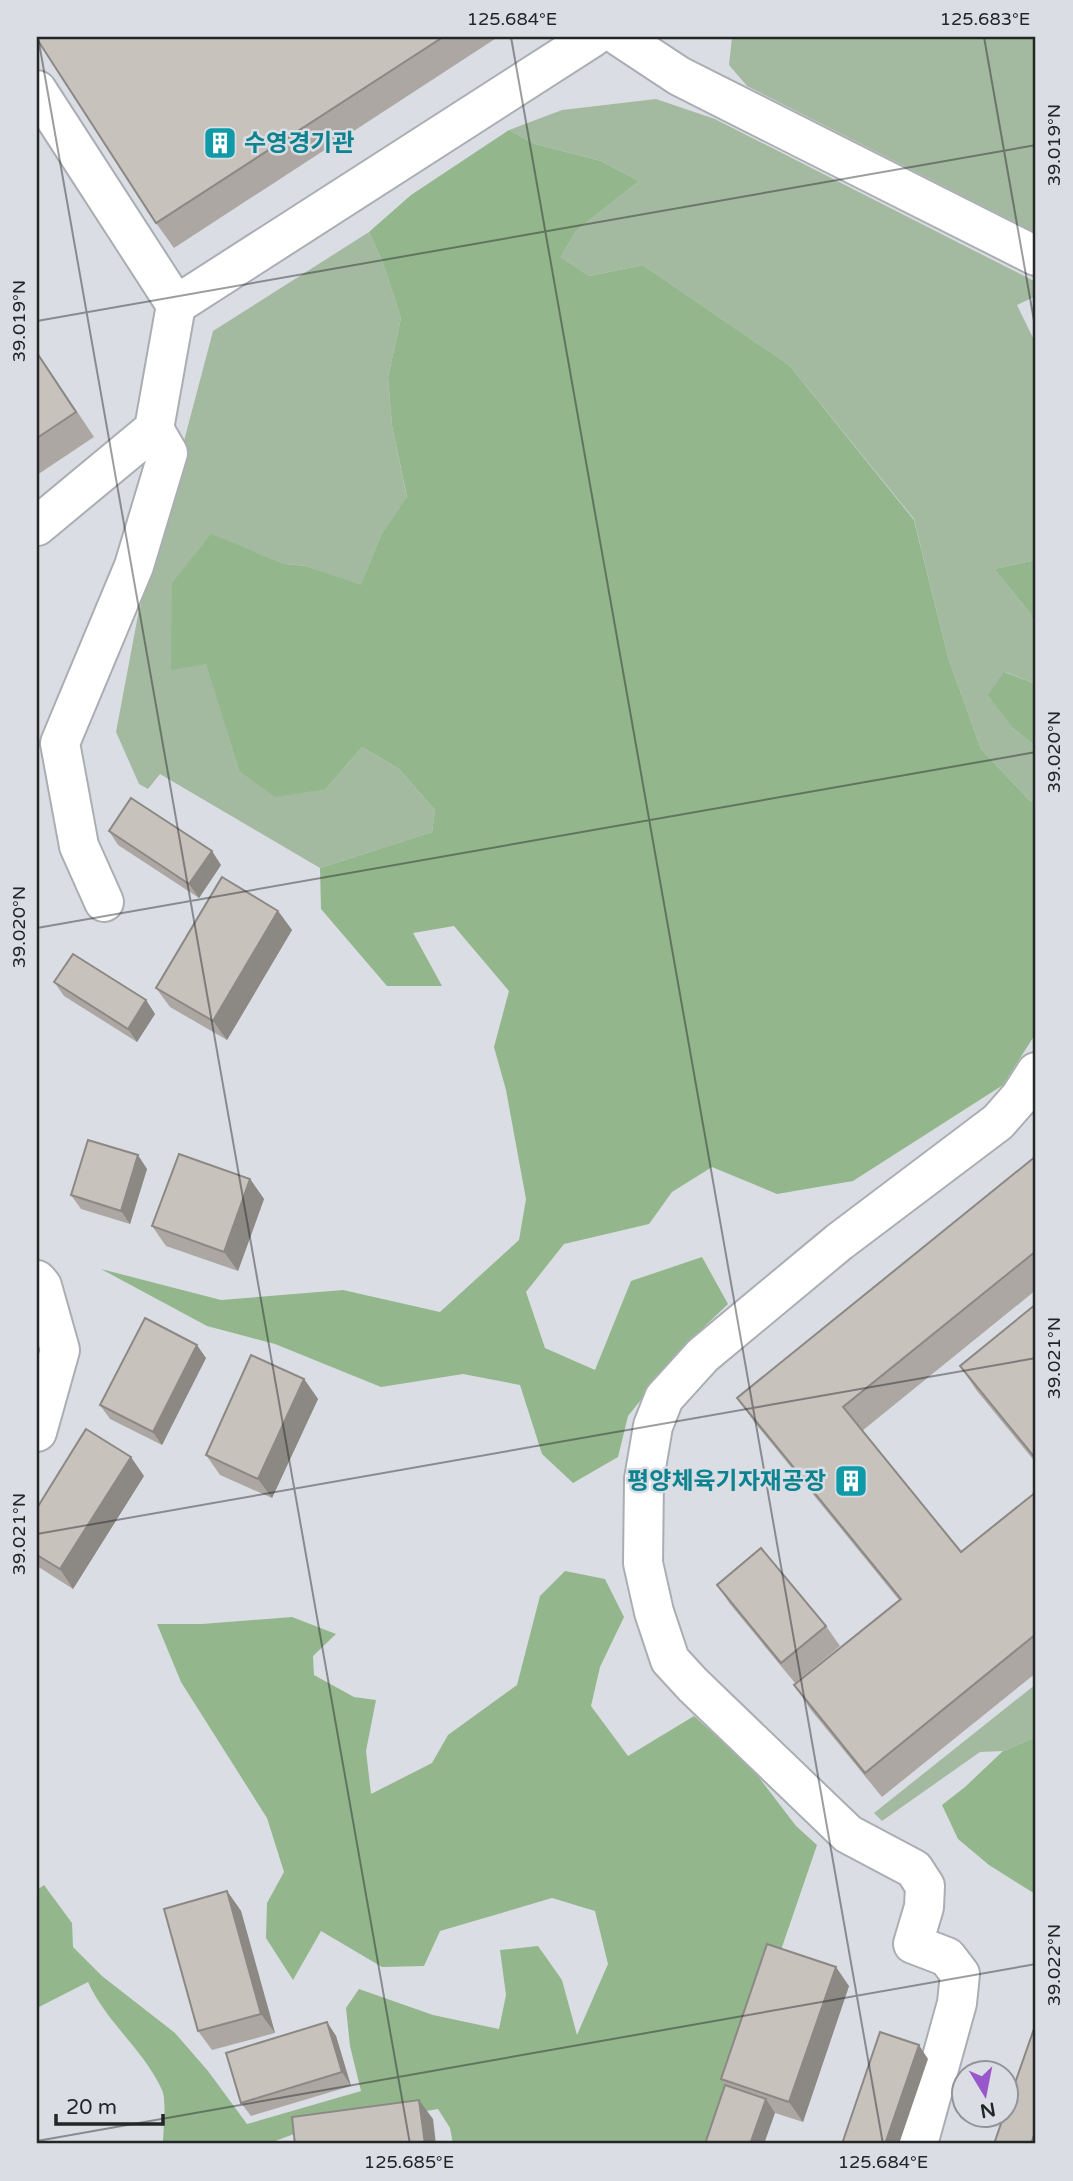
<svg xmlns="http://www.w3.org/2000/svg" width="1073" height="2181" font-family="'Varela Round','Noto Sans KR',sans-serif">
<rect width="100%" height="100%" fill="#dadee4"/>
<path fill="#a4baa0" d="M732 37H1036V233L747 86 729 65Z
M656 99 715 119 1036 282V296L1017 305 1036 344V560L994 569 1030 613 1036 630V684L1005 672 1013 728 1036 747V795L1031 802 981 749 949 660 914 519 789 365 643 265 589 276 561 257 576 231 639 181 601 161 535 144 509 130 562 110Z
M369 232 383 263 401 318 388 377 392 426 407 498 381 535 361 586 306 566 285 564 211 535 171 669 206 663 239 771 326 789 362 747 399 769 435 810 432 832 320 868 160 774 148 789 139 784 116 732 138 615 213 331Z
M1036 1684V1737L1003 1751 980 1752 882 1821 874 1813Z"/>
<path fill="#93b68c" d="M509 130 535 144 601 161 639 181 576 231 561 257 589 276 643 265 789 365 914 520 949 660 981 749 1031 802 1036 795V1033L1003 1085 853 1181 777 1194 712 1167 672 1192 649 1224 564 1244 526 1292 545 1348 595 1370 631 1281 702 1257 728 1304 684 1346 628 1416 618 1457 573 1483 542 1454 520 1385 463 1374 381 1387 275 1344 207 1326 101 1269 221 1300 343 1290 440 1312 519 1240 526 1199 506 1090 494 1047 509 991 454 926 413 933 442 986H387L321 909 320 868 432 832 435 810 399 769 362 747 326 789 275 797 239 771 206 664 171 670 172 583 211 534 285 564 306 566 361 585 381 535 407 497 392 426 388 377 401 318 383 263 369 232 411 195Z
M1036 560V630L1030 613 994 569Z
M1004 672 1036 684V747L1013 728 988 695Z
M565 1571 605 1579 624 1617 600 1667 591 1706 628 1756 694 1716 751 1767 796 1826 817 1845 744 2058 718 2144H453L450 2128 438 2109 294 2134 267 2144H163C163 2131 167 2101 162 2090 144 2050 106 2022 88 1982L37 2008V1890L44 1885 72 1923 73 1947 102 1976 175 2033 208 2071 247 2124 361 2091 350 2046 346 2008 359 1989 433 2015 499 2029 506 1995 500 1950 538 1946 562 1980 577 2035 608 1964 595 1911 552 1898 440 1931 424 1966 382 1967 321 1931 293 1980 266 1938 267 1903 284 1872 267 1818 181 1682 157 1624H202L292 1617 336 1634 313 1656 314 1675 354 1697 376 1700 366 1751 371 1794 432 1763 448 1735 517 1685 540 1596Z
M1036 1737V1893L1032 1892 989 1865 958 1839 942 1805 965 1787 1003 1751Z"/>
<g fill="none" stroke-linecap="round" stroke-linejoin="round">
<defs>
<path id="minor" d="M620 37 679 76 1036 256
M37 90 176 305 593 37
M154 429 176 305
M37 526 154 429 168 453 134 566 60 743 79 846 104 902
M37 1280 42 1286 60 1350 37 1432
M918 2144 957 2003 960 1974 947 1957 913 1944 924 1907 925 1886 914 1869 848 1834 693 1685 670 1660 654 1612 643 1563 644 1479 653 1426 664 1398 703 1355 839 1242 998 1122 1020 1097 1036 1072"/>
</defs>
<use href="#minor" stroke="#aaaeb3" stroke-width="42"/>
<use href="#minor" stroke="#fff" stroke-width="38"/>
</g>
<path fill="#aca7a3" d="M37 37H498L174 248 156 223Z
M37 352 94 437 37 475Z
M109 831 221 865 199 898 118 845Z
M278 911 292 930 227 1040 170 1007 156 988Z
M54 982 146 1000 155 1014 137 1042 64 996Z
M1036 1156V1290L862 1431 961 1552 1036 1492V1673L882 1797 811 1710 794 1685 899 1600 755 1423 737 1398Z
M147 1169 130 1224 81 1209 71 1195Z
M250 1179 264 1199 238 1271 166 1246 152 1226Z
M1036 1304V1463L977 1391 960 1366Z
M206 1358 162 1445 110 1419 100 1405Z
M304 1379 318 1399 272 1498 220 1475 206 1455Z
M144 1476 73 1589 37 1566V1508Z
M717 1585 826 1626 840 1646 795 1683 730 1604Z
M227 1891 241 1911 275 2033 212 2050 198 2031Z
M849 1986 803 2122 775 2113 725 2085 721 2079Z
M327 2022 336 2036 351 2086 251 2116 241 2103Z"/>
<path fill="#8c8884" d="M37 352 94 437 37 353Z
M212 851 221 865 199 898 189 884Z
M278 911 292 930 227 1040 213 1021Z
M146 1000 155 1014 137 1042 128 1029Z
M138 1155 147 1169 130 1224 121 1211Z
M250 1179 264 1199 238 1271 224 1252Z
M197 1345 206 1358 162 1445 153 1432Z
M304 1379 318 1399 272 1498 258 1479Z
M131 1457 144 1476 73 1589 60 1569Z
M227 1891 241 1911 275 2033 261 2014Z
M836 1967 849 1986 803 2122 789 2102Z
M327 2022 336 2036 351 2086 342 2072Z
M919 2045 928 2059 899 2144H885Z
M766 2099 775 2113 764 2144H750Z
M419 2100 433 2119 436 2144H425Z
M1036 2129V2144H1031Z"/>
<path fill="#c8c2bd" stroke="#8c8884" stroke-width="2" d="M37 37H443L156 223 37 39Z
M37 353 76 412 37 438Z
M131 798 212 851 189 884 109 831Z
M222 877 278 911 213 1021 156 988Z
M73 954 146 1000 128 1029 54 982Z
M88 1140 138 1155 121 1211 71 1195Z
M179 1154 250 1179 224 1252 152 1226Z
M1036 1156V1251L843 1407 961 1552 1036 1492V1634L865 1773 794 1685 901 1599 737 1398Z
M1036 1304V1459L960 1366Z
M145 1318 197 1345 153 1432 100 1405Z
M251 1355 304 1379 258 1479 206 1455Z
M86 1429 131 1457 60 1569 37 1555V1508Z
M761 1548 826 1626 781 1663 717 1585Z
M227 1891 261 2014 198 2031 164 1909Z
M767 1944 836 1967 789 2102 721 2079Z
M327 2022 342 2072 241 2103 226 2053Z
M1036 2023V2129L1031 2144H994L1004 2115H1006V2109Z
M880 2032 919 2045 885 2144H842Z
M725 2085 766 2099 750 2144H705Z
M419 2100 425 2144H295L292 2117Z"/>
<path fill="none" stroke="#232527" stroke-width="2" stroke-opacity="0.45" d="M38 37 410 2144M511 37 883 2144M984 37 1036 332M37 321 1036 145M37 928 1036 752M37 1534 1036 1358M37 2141 1036 1964"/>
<defs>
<symbol id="building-square" viewBox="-11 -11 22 22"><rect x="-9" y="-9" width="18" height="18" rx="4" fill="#0f9aa8" stroke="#dadee4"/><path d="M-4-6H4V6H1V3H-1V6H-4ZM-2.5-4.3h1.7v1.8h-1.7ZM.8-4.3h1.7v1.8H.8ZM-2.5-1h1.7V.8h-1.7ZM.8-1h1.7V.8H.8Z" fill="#fff"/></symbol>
</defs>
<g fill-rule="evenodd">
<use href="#building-square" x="201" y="124" width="38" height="38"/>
<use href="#building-square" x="832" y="1462" width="38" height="38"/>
</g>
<g text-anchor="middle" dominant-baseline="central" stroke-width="5" stroke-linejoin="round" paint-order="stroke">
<g font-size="24" font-weight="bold" fill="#0d838f" stroke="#dadee4" text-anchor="start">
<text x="244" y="143">수영경기관</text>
<text x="826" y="1481" text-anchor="end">평양체육기자재공장</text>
</g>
</g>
<rect width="1073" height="2181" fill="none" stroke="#dadee4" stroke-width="77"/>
<g transform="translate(985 2094) rotate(170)"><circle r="33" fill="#dadee4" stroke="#919498" stroke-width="2"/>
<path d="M0-5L12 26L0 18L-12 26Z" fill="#9a56cb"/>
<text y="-10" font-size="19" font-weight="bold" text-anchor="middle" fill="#232527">N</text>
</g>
<path d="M56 2114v10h107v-10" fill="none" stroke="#232527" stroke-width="3.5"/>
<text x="66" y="2114" font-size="21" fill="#232527" stroke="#dadee4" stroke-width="5" paint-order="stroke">20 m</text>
<rect x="38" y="38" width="996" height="2104" fill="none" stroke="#232527" stroke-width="2.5"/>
<g font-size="18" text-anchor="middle" fill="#232527">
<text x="512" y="25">125.684°E</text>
<text x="985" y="25">125.683°E</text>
<text transform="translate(1054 145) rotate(-90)" y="6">39.019°N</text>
<text transform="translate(19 321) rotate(-90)" y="6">39.019°N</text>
<text transform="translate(1054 752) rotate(-90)" y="6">39.020°N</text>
<text transform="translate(19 927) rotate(-90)" y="6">39.020°N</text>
<text transform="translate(1054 1358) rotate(-90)" y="6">39.021°N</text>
<text transform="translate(19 1534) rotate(-90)" y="6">39.021°N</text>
<text transform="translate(1054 1965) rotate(-90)" y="6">39.022°N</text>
<text x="409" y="2168">125.685°E</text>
<text x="883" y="2168">125.684°E</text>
</g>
</svg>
